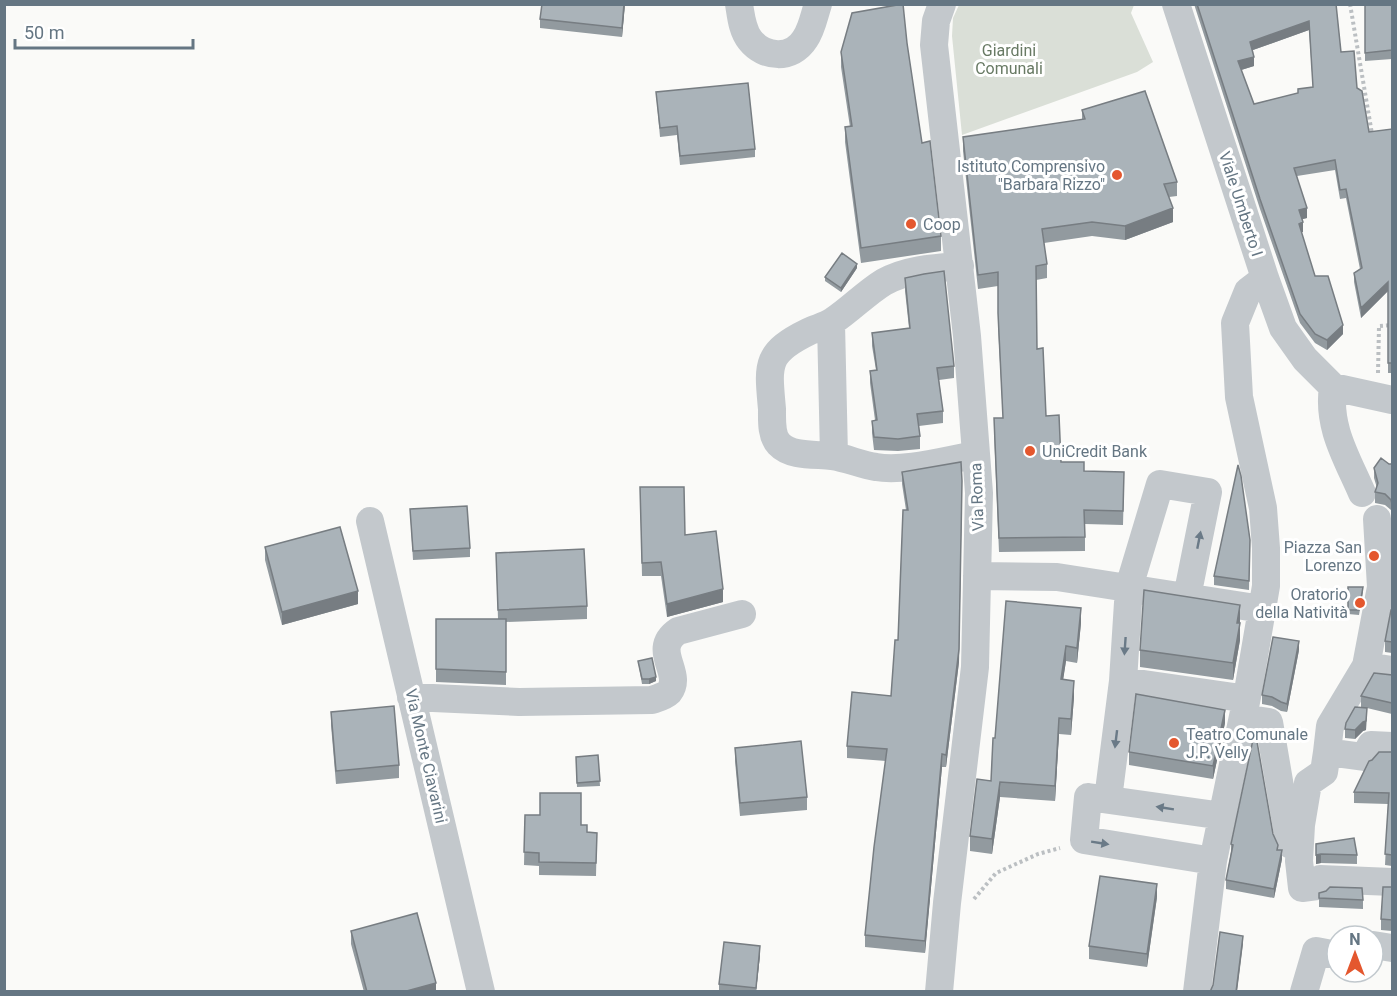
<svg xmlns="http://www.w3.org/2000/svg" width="1397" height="996" font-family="Roboto,sans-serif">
<rect width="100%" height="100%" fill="#fafaf8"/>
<path fill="#dadfd7" d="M959 5H1134L1131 13 1153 62 1137 72 962 135 952 36 953 18Z"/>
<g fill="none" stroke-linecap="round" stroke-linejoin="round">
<path stroke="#bbbfc2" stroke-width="4" stroke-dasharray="3 3" stroke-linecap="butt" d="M1350 4 1372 134
M1378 373 1379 326 1392 325
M974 899 996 873 1038 854 1060 848"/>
<path stroke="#c3c8cc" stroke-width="28" d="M739 4C741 16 742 30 750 40 764 58 792 60 805 39 812 29 814 16 818 4
M1176 4 1265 278 1283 328 1305 359 1333 387
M960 266C934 268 907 269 884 282 866 293 851 309 833 321 826 326 816 328 808 332 765 353 768 365 772 409 772 420 771 436 779 444 791 457 816 454 832 456 847 458 861 465 876 467 904 472 946 460 975 455
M831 323 834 456
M1333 387C1327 427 1347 458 1362 493
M1333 387 1392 400
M1377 519 1381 587 1392 590
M370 521 481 992
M977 576 1057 577 1262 609
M1381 587 1366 666 1330 726 1327 752 1324 772 1308 783 1301 825 1299 861 1302 888 1317 886 1320 879 1392 882
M1187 597 1208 492 1160 484 1129 587 1123 681 1234 697H1247
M1366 666 1392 670
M411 697 519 702 652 700C658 698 665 696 669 692 684 673 650 650 678 631L742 614
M1243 718 1269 722 1289 840 1291 845
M1327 752 1364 757 1371 745 1392 746
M1108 799 1123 681
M1213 861 1084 840 1088 797 1223 816
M1373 945 1392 948
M939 992 947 903 975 667 979 493 967 336 934 45 936 21 942 4
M1197 992 1213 861 1247 697 1266 586V548L1263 508 1239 397 1235 323 1248 291 1265 278
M1304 992 1316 951 1337 955"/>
</g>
<path fill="#929a9f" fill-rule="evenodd" d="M625 4 622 37 540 28V19Z
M1194 4H1336L1341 52 1357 88 1369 132 1392 129V373H1388V291L1361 318 1354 282V273L1360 269 1346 198 1340 199 1335 170 1297 176 1307 218 1302 219 1303 232H1301L1315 276 1343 334 1327 350 1315 343 1300 323 1260 209ZM1309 30 1313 87 1298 93 1254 104 1241 70 1254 66 1253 50Z
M1365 4H1392V59L1365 61Z
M907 43 922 143 941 236V251L861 263 845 142V127H850L841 67V52Z
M656 92 755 149V157L680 165 677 135 660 137Z
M1082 110 1177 182V196L1169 197 1173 222 1125 240 1092 236 1044 243 1047 264V278L1036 280 1037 349 1046 416 1061 462 1124 486 1123 525 1085 524V551L999 552 994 432V418H1003L998 327V286L978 289 963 151V137L1082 120Z
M857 268 841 292 825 281V277Z
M905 278 954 366V378L939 380 943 411V423L919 426 920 436V449L898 451 874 450 872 433V421L875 420 870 383V371L876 370 872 346V333L909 328 905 291Z
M1389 464H1392V515L1391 510 1385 505 1375 503V492L1377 488 1374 478V468Z
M902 472 962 493 959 662 946 767H942L925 953 865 947V935L886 761 847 758V746L891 696 898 640 906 510 902 484Z
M640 487 685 535 723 602 667 617 661 576H642Z
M410 509 470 548V557L413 560Z
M1250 540 1249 590 1214 585V576Z
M265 547 358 604 282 625 265 560Z
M496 553 587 606V619L506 622V685L436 682V619H498Z
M1348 587 1363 592 1359 615 1348 614Z
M1240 605V640L1233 680 1140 667V650Z
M1392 610V653L1385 652V641Z
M1081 623 1077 663 1066 661 1063 679 1074 697 1071 735 1059 734 1055 801 1000 797 992 854 970 851V836L991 781 995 738Z
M1299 650 1287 712 1281 711 1272 706 1262 704V695Z
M638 661 656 681 649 684H642Z
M1389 675H1392V714L1367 708 1366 730 1363 731 1355 739 1345 738V729L1365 708 1361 707V696Z
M331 712 399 765V778L336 784 331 725Z
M1225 723 1213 779 1129 765V752Z
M735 748 807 797V810L740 816 735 761Z
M1392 752V866L1385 865 1388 804 1354 803V792Z
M598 755 600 786 577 787 576 757Z
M525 815 581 825 587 832 597 833 596 876 539 875V866L524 865Z
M1273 834 1278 850 1282 859 1274 898 1226 889V880L1231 852V844Z
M1316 844 1357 855V864L1321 863 1316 864Z
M1392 887V931L1381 930V919Z
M1319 893 1363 900V909L1319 907Z
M1157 897 1147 967 1089 959V946Z
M351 931 436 992H364L351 944Z
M760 955 756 992H719V984Z"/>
<path fill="#777d82" d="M624 4H625L622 37V28Z
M1309 21V30L1250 51V42Z
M1254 57V66L1238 71V61Z
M1173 208V222L1125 240V226Z
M1307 208V218L1299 220V210Z
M1303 222V232L1299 233V224Z
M857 264V268L841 292V288Z
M1388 282V291L1361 318V308Z
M1343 325V334L1327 350V340Z
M962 481 959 662 946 767V755Z
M723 589V602L667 617V604Z
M358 591V604L282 625V612Z
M1240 605V622L1237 639V623Z
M1081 608V623L1077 663V648Z
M1240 623V640L1233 680V663Z
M1299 641V650L1287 712V704Z
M1066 646V661L1061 694V679Z
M656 677V681L649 684V679Z
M1074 681V697L1071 735V719Z
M1367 708 1366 730 1363 731 1355 739V730Z
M1225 710V723L1213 779V766Z
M1059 718V734L1055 801V786Z
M942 754V767L925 953V941Z
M1000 782V797L992 854V839Z
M1282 850V859L1274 898V889Z
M1321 854V863L1316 864V855Z
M1157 884V897L1147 967V954Z
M1243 936V944L1237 992H1236Z
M760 946V955L756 992V988Z
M436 983V992H403Z"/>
<path fill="#aab3b9" stroke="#777d82" stroke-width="1.5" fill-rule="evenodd" d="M542 4H624L622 28 540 19Z
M903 4 907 43 922 143 930 141 941 236 861 248 845 127 852 126 841 52 852 13Z
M1197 4H1336L1341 52 1354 51 1357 88 1362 91 1369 132 1392 129V363H1388V282L1361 308 1354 273 1362 268 1346 189 1340 190 1335 160 1294 168 1307 208 1299 210 1303 222 1299 224 1315 276H1328L1343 325 1327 340 1315 334 1300 314 1260 199ZM1309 21 1313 87 1298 89V93L1254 104 1238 61 1254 57 1250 42Z
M1365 4H1392V50L1365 53Z
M748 83 755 149 680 156 677 126 660 128 656 92Z
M1145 91 1177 182 1164 184 1173 208 1125 226 1092 222 1042 229 1047 264 1036 266 1037 349 1043 348 1046 416 1059 415 1061 462H1084V471L1124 472 1123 511 1084 510 1085 537 999 538 994 418H1003L998 313V272L978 275 963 137 1085 119 1082 110Z
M842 253 857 264 841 288 825 277Z
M944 271 954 366 937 368 943 411 917 414 920 436 898 439 874 437 872 421 877 420 870 371 877 370 872 333 910 328 905 278 924 274Z
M1381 458 1389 464H1392V504L1391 500 1385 494 1375 492 1378 483 1374 468Z
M961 462 962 481 959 649 946 755 942 754 925 941 865 935 874 847 887 749 847 746 852 692 891 696 895 640H898L903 510H908L902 472Z
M1238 465 1241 476 1250 540 1249 581 1214 576Z
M640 487H684L685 535 716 531 723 589 667 604 661 562 642 563Z
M467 506 470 548 413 551 410 509Z
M340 527 358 591 282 612 265 547Z
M584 549 587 606 498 610 496 553Z
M1348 587H1363L1359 610H1348Z
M1144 590 1240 605 1237 623H1240L1233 663 1140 650Z
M1006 601 1081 608 1077 648 1066 646 1061 679 1074 681 1071 719 1059 718 1055 786 1000 782 992 839 970 836 977 779 991 781 993 738H995Z
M1391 610H1392V642L1385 641Z
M436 619H506V672L436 669Z
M1273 637 1299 641 1287 704 1281 702 1272 697 1262 695Z
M652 658 656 677 649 679H642L638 661Z
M1374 673 1392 675V703L1361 696Z
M1136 694 1225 710 1213 766 1129 752Z
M394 706 399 765 336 771 331 712Z
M1355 707 1367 708 1366 721 1363 722 1355 730 1345 729 1346 723Z
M1255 730 1273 834 1278 845 1277 850H1282L1274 889 1226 880 1233 845 1231 844Z
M801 741 807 797 740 803 735 748Z
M1379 752H1392V855L1385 854 1389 793 1354 792 1369 761 1372 760Z
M598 755 600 781 577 783 576 757Z
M540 793H581V825H587V832L597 833 596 863 539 862V853L524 852 525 815H540Z
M1354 838 1357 855 1321 854 1316 855V844Z
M1100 876 1157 884 1147 954 1089 946Z
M1330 887 1362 888 1363 900 1319 898V893L1326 891Z
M1383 887H1392V920L1381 919Z
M417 913 436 983 403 992H367L351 931Z
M1220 932 1243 936 1236 992H1210L1213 985Z
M724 942 760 946 756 988 719 984Z"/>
<defs><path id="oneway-solid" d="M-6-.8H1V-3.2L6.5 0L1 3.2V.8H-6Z" transform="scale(1.5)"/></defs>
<g fill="#6a7a87">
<use href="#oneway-solid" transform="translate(1199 540) rotate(-79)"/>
<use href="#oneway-solid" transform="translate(1125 646) rotate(94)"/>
<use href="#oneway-solid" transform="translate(1116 739) rotate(97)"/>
<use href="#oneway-solid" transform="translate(1165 808) rotate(-171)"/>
<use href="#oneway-solid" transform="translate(1100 843) rotate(9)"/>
</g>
<g fill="#e4572e" stroke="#fff" stroke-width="2">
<circle cx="1117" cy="175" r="6"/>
<circle cx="911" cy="224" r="6"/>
<circle cx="1030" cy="451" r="6"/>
<circle cx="1374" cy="556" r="6"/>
<circle cx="1360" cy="603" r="6"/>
<circle cx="1174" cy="743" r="6"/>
</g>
<g text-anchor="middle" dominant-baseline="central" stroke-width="6" stroke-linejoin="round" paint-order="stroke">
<g font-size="16" fill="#687a64" stroke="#fff">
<text x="1009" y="50">Giardini<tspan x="1009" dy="18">Comunali</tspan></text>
</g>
<g font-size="16" fill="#657683" stroke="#fff" text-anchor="end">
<text x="1105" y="166">Istituto Comprensivo<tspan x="1105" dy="18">"Barbara Rizzo"</tspan></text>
<text x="923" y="224" text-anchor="start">Coop</text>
<text x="1042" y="451" text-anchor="start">UniCredit Bank</text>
<text x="1362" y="547">Piazza San<tspan x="1362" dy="18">Lorenzo</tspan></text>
<text x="1348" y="594">Oratorio<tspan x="1348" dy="18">della Natività</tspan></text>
<text x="1186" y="734" text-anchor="start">Teatro Comunale<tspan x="1186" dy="18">J.P. Velly</tspan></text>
</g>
<g font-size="16" fill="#657683" stroke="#fff">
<text transform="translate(1241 204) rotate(72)">Viale Umberto I</text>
<text transform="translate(977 497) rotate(-92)">Via Roma</text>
<text transform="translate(426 756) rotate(77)">Via Monte Ciavarini</text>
</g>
</g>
<rect width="1397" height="996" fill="none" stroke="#657683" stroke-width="12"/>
<g transform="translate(1355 954)"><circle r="28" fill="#ffffff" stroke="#c1c8cd" stroke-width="1.5"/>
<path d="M0-4.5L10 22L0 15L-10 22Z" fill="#e4572e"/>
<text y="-9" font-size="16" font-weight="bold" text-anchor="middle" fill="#657683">N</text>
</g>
<path d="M15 39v9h178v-9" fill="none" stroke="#657683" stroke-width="3"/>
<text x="24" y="39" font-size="18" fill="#657683" stroke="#ffffff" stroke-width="4.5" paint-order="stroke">50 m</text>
</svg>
